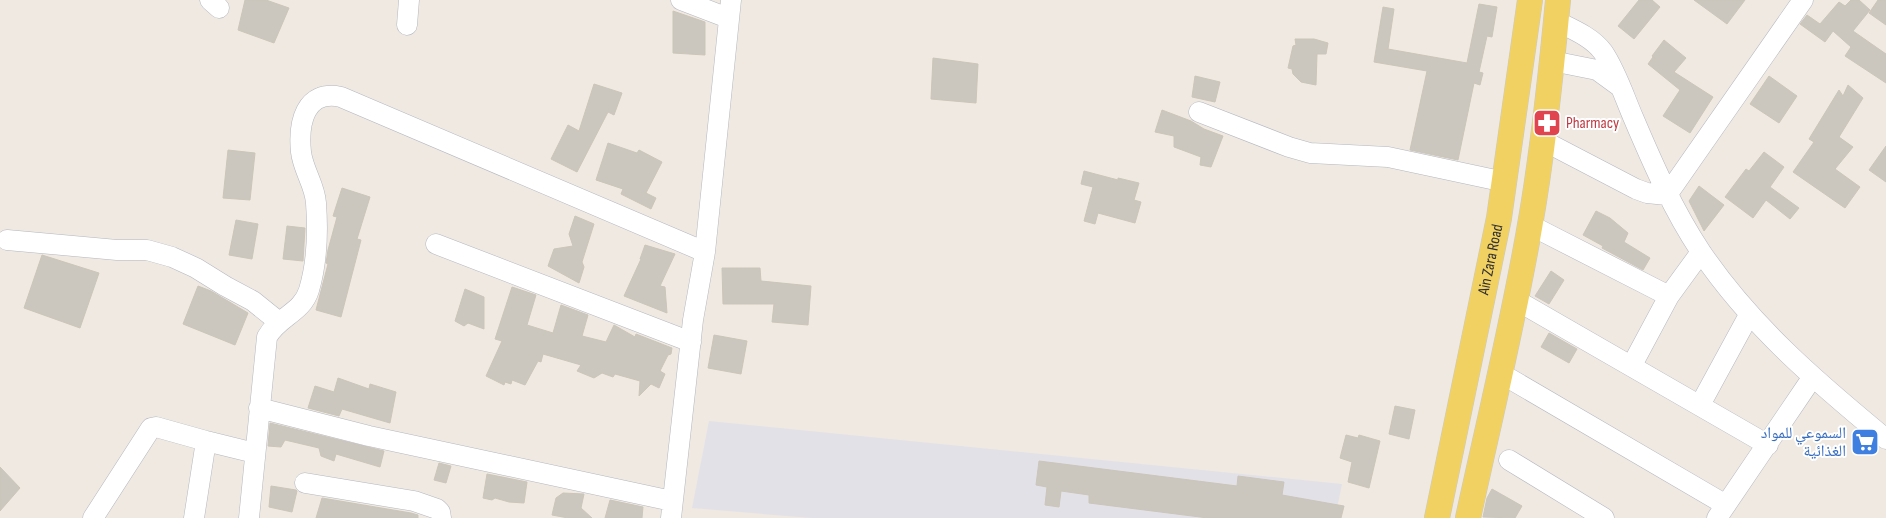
<svg xmlns="http://www.w3.org/2000/svg" width="1886" height="518" font-family="'Sofia Sans Condensed','Noto Naskh Arabic',sans-serif">
<rect width="100%" height="100%" fill="#efe9e1"/>
<path fill="#e3e1e8" d="M709 421 1342 484 1335 518H811L692 508Z"/>
<path fill="#cbc7bf" stroke="#cbc5ba" d="M245 0H266L289 8 274 43 238 30Z
M1639 0H1652L1660 7 1634 39 1618 26Z
M1694 0H1745L1727 24Z
M1851 0H1859L1870 10 1853 31 1886 54V83L1845 56 1851 47 1833 31 1825 42 1800 24 1807 15 1820 24 1839 2 1845 6Z
M1878 0H1886V25L1869 13Z
M1479 4 1497 7 1492 37 1487 36 1479 72 1483 73 1480 85 1474 83 1458 160 1410 150 1427 71 1374 62 1383 7 1394 9 1388 49 1467 63Z
M673 11 705 22V55L673 53Z
M1295 39H1314L1328 43 1326 54H1317L1316 85 1301 82 1293 74 1292 69 1288 68 1293 46 1296 45Z
M1664 40 1686 58 1674 72 1713 97 1690 133 1663 116 1680 90 1648 64 1653 57 1656 59 1652 56Z
M933 58 978 64 976 103 931 99Z
M1195 76 1220 82 1215 102 1192 97Z
M1769 76 1797 96 1779 123 1750 104Z
M594 84 622 93 614 115 608 112 577 172 551 159 568 125 579 131Z
M1848 85 1863 98 1839 137 1853 147 1835 169 1860 187 1845 208 1793 172 1814 142 1809 139 1839 90 1843 96Z
M1162 110 1191 121 1204 129 1223 136 1211 167 1200 165 1201 157 1174 147V136L1155 132Z
M608 143 637 153 639 150 662 162 646 193 656 198 651 209 621 194 623 189 596 180Z
M1886 146V182L1869 170Z
M228 150 255 153 250 200 223 198Z
M1764 152 1784 167 1770 187 1799 208 1790 219 1766 200 1753 218 1725 197 1746 169 1749 171Z
M1084 171 1118 180V178L1139 183 1134 200 1141 202 1135 223 1098 213 1095 224 1084 221 1093 187 1081 184Z
M1699 186 1724 205 1704 231 1689 201Z
M342 188 370 197 357 239 361 240 341 317 316 310 328 264 326 263 328 250 337 217 333 216Z
M1596 211 1610 218 1628 233 1624 242 1650 258 1643 270 1602 248 1603 246 1583 235Z
M575 216 594 224 582 262 584 267 579 283 548 266 554 249 573 246 569 234Z
M236 220 258 224 252 259 229 255Z
M287 226 305 228 303 261 283 259Z
M645 245 675 254 660 286 665 287 667 313 624 296 641 259H640Z
M42 255 99 273 80 328 24 308Z
M722 268H760L761 281 811 286 808 325 772 322 774 304H723Z
M1551 271 1564 280 1549 304 1535 296Z
M198 286 211 291 248 313 235 345 183 324Z
M512 287 536 295 527 325 553 333 561 305 588 315 582 336 606 342 614 325 635 337 636 334 672 348 671 354 668 355 660 371 665 374 659 388 651 384 639 396 640 381 615 374 613 377 602 373 594 378 577 371 581 365 543 354 541 362 538 361 525 385 512 380 511 384 505 382 504 385 486 376 502 341 495 339Z
M465 289 484 297V329L468 323 464 326 455 321Z
M1549 333 1577 349 1569 363 1541 347Z
M714 335 747 341 741 374 708 368Z
M338 378 369 389 370 384 396 392 390 423 342 409 339 416 308 408 315 386 334 392Z
M1395 406 1415 410 1409 439 1389 434Z
M270 423 384 451 380 467 336 454 334 461 321 456 319 448 285 440 281 447 268 446Z
M1346 435 1358 438 1359 435 1380 441 1369 488 1348 482 1352 462 1340 458Z
M1039 461 1237 486 1238 476 1284 482 1282 495 1344 506 1341 518H1208L1089 503V495L1061 491 1059 507 1045 505 1047 487 1036 485Z
M439 463 451 466 446 483 434 480Z
M0 467 20 488 0 511Z
M487 474 527 482 524 503 509 502 495 498 492 500 483 498Z
M271 486 296 490 297 491 292 512 269 507Z
M1492 489 1522 506 1515 518 1483 517 1487 498Z
M563 493 584 494 581 508 592 518H568L552 515 556 498Z
M322 498 411 513 418 515V518H316Z
M610 500 643 507 642 518H605Z"/>
<g fill="none" stroke-linecap="round" stroke-linejoin="round">
<defs>
<path id="minor" d="M210 0 219 8
M681 0 728 18
M1556 21C1572 29 1592 37 1603 52 1616 71 1624 96 1633 117 1653 164 1673 210 1701 252 1751 326 1818 383 1886 439
M407 25 409 0
M1552 61 1597 70 1619 86
M1199 112 1289 147 1310 153 1388 157 1505 182
M1542 140 1636 189 1647 193 1667 195 1803 0
M1530 225 1669 296 1701 252
M7 240 117 250H147L172 257 196 268 225 286 253 301 279 322
M436 244 691 342
M1516 300 1768 445
M1632 365 1669 296
M1500 373 1726 505
M1700 405 1749 315
M259 408 369 436 672 501
M1509 460 1604 518
M305 483 414 501 437 509 440 512 441 518
M93 518 151 428 156 427 206 441 255 453
M194 518 206 441
M249 518 267 337C279 316 302 313 309 290 317 263 318 230 316 203 315 185 303 170 301 152 298 123 305 89 341 97L705 252
M671 518 693 320 705 252 731 0
M1717 518 1812 378"/>
<g id="major">
<path id="s1" d="M1437 518 1499 218 1530 0"/>
<path d="M1468 518C1489 421 1513 324 1530 225 1543 151 1551 75 1558 0"/>
</g>
</defs>
<use href="#minor" stroke="#b4b7c1" stroke-width="21"/>
<use href="#major" stroke="#c9c9c9" stroke-width="26"/>
<use href="#minor" stroke="#fff" stroke-width="20"/>
<use href="#major" stroke="#f2d163" stroke-width="25"/>
</g>
<defs>
<symbol id="pharmacy-square" viewBox="-11 -11 22 22"><rect x="-9" y="-9" width="18" height="18" rx="4" fill="#e0444e" stroke="#fff"/><path d="M-2-6h4v4h4v4h-4v4h-4v-4h-4v-4h4Z" fill="#fff"/></symbol>
<symbol id="supermarket-square" viewBox="-11 -11 22 22"><rect x="-9" y="-9" width="18" height="18" rx="4" fill="#3f7fe0" stroke="#fff"/><path d="M-6-5.5h2.5l.6 2H6L4.5 2H-2.5L-4.4-4H-6ZM-1.5 3.2a1.3 1.3 0 1 0 .1 0ZM3 3.2a1.3 1.3 0 1 0 .1 0Z" fill="#fff"/></symbol>
</defs>
<g fill-rule="evenodd">
<use href="#pharmacy-square" x="1531" y="107" width="32" height="32"/>
<use href="#supermarket-square" x="1849" y="426" width="32" height="32"/>
</g>
<g text-anchor="middle" dominant-baseline="central" stroke-width="4" stroke-linejoin="round" paint-order="stroke">
<g font-size="16" fill="#be3a42" stroke="#fff" text-anchor="start">
<text x="1566" y="123">Pharmacy</text>
</g>
<g font-size="16" fill="#2e2e2e" stroke="#fff">
<text stroke="none"><textPath href="#s1" startOffset="264">Ain Zara Road</textPath></text>
</g>
<g font-size="16" fill="#366cbe" stroke="#fff" text-anchor="end">
<text x="1846" y="433">السموعي للمواد<tspan x="1846" dy="18">الغذائية</tspan></text>
</g>
</g>
</svg>
